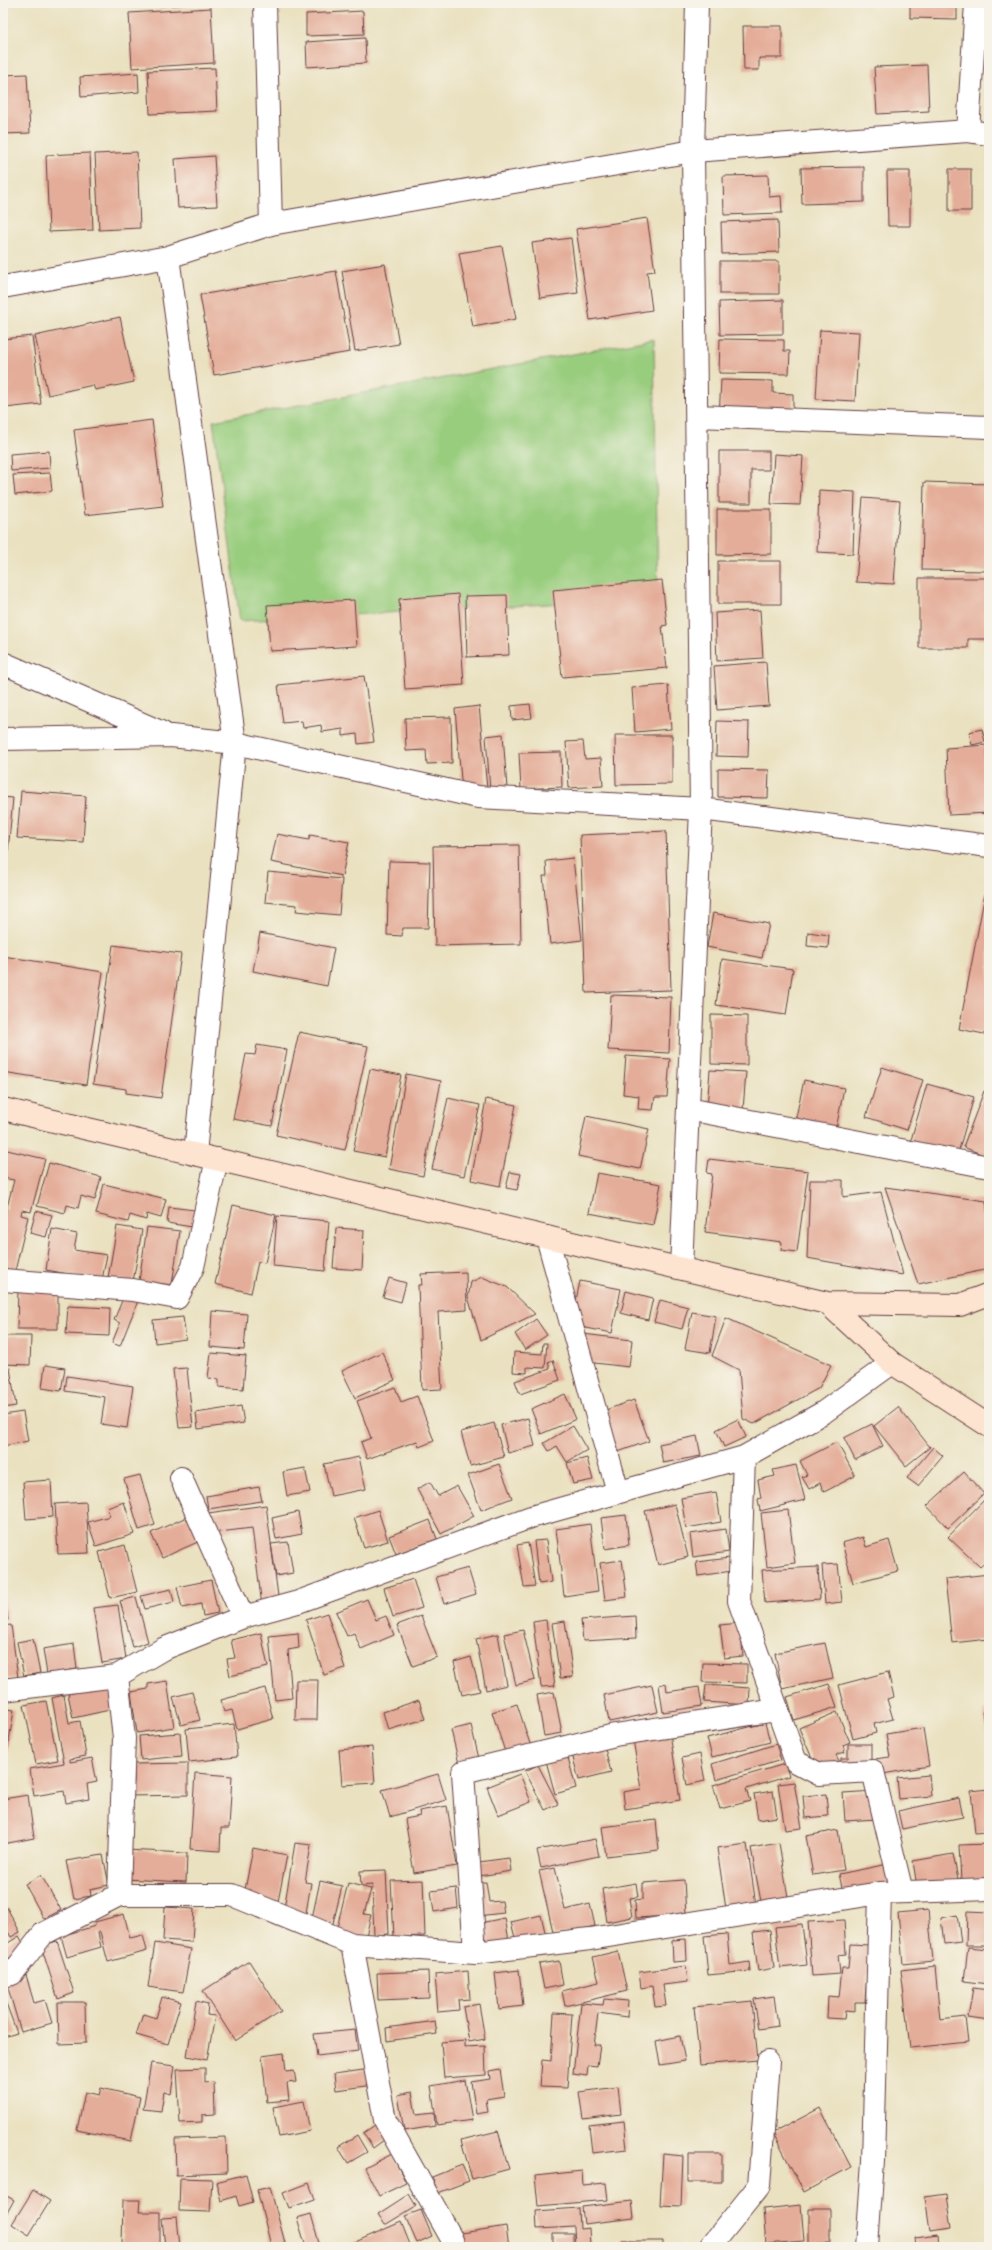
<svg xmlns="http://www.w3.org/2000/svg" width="992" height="2250" font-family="'Balsamiq Sans',sans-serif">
<rect width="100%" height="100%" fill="#f7f3e8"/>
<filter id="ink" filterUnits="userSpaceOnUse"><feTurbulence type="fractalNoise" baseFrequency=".025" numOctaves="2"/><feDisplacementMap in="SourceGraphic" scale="8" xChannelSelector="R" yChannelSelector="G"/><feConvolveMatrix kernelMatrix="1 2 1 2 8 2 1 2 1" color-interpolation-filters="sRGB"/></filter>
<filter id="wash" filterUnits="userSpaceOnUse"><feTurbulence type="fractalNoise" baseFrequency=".012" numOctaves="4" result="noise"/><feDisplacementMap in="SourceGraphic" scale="16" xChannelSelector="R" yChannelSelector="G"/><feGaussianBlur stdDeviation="0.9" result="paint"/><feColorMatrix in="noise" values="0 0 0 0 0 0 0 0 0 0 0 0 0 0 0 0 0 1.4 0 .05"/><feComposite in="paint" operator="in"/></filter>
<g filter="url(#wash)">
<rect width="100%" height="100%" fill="#eae1c0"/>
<path fill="#99cd7e" stroke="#727654" d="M654 339 658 598 240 621 213 421Z"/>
<g id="blocks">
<path fill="#e4ad99" d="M143 3H194V4L143 7Z
M910 3H957V19L910 18Z
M211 8 214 63 132 68 129 13Z
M363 11 364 34 306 36V14Z
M743 26H782V58H759V70H744Z
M365 38 366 63 307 67 306 42Z
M927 65 929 111 877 114 874 67Z
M215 68 217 111 150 114 148 71Z
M138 73 139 92 81 97 80 77Z
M27 74 30 133 3 134V75Z
M137 152 140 228 99 230 95 154Z
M90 153 93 230 49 232 46 155Z
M214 156 217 206 178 208 175 159Z
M864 167V202L802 204 801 168Z
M949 169H971V211H949Z
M887 171H910V226H888Z
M768 175 769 197 781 196 782 213 724 215 723 176Z
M647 218 655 271 647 272 652 310 590 320 576 229Z
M778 220 779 252 722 254 721 222Z
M571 238 578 293 540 298 532 243Z
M502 246 516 319 473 327 459 253Z
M720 261H779V294H720Z
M385 264 399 344 355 351 342 271Z
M336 271 350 352 214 375 200 295Z
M783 300V334L720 335 719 302Z
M120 317 134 382 95 390 93 385 48 395 35 336Z
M820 330 859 332 855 401 816 399Z
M32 336 41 404 5 408 3 392V339Z
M720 339 784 340V351H790L789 374 719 373Z
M721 380 773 381V393L793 394V419L719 417Z
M152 420 163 506 85 515 74 430Z
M49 451 50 468 11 471 10 454Z
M719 451H769V470H751V503H719Z
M774 454 803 456 800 505 771 504Z
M50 473 52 491 15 495 13 475Z
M924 482 989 484V571L922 570Z
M819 490 855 492 853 554 817 552Z
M863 498 900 501 894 584 856 582Z
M717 509H771V554L717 555Z
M718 561H781V604H718Z
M919 578H989V639H968V648H919Z
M662 580 667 625 662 626 667 668 562 677 553 590Z
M458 594 464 685 405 689 399 599Z
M507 595 509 655 467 657 465 596Z
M354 600 357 646 270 651 267 605Z
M760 610 763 658 717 661 715 613Z
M766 662 769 706 717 710 714 666Z
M364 676 374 742 358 744 357 734 343 736V729L322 732 321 725 303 728 302 721 283 723 278 685Z
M668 685 671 729 635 732 632 688Z
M530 704 532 718 512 720 511 706Z
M479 706 487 788 462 791 455 709Z
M451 717 452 763 427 764 426 750 406 751 405 718Z
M717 721 749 722 748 757 716 756Z
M982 729 985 742 972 745 969 732Z
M503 734 507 789 490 791 486 736Z
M615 735H672V784L616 785Z
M583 741 585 759 601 758 603 786 569 788 566 742Z
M987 745 989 813 949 815 946 748Z
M561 752 562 787 521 789 519 753Z
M718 769 769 770 768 798 718 797Z
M21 791 86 796 83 842 17 838Z
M3 797 13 798 6 873H3Z
M666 831 671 990 586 993 580 835Z
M277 834 309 840 310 835 349 842 342 876 271 862Z
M519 845 521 944 435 946 433 846Z
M573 858 582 940 550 944 543 876H547L546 861Z
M389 861 430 862 428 928H403L402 936 387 935Z
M268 872 342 879 339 915 296 911 297 905 265 902Z
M985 894 989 895V1035L959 1029Z
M713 913 769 924 762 958 707 947Z
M808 932 829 935 828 948 807 946Z
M260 933 334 948 327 986 253 971Z
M113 945 181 954 161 1098 126 1093V1089L93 1084Z
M3 956 103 972 86 1085 3 1072Z
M722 959 793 969 786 1015 716 1005Z
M611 995 671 997 669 1053 608 1050Z
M711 1015 747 1016V1065L711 1064Z
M299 1032 368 1046 345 1150 276 1135Z
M257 1045 287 1050 272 1126 233 1119 246 1054 255 1055Z
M626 1056 670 1059 667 1097H655L653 1110 638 1109 639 1096 623 1094Z
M882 1067 923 1080 907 1130 866 1117Z
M370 1069 401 1075 385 1157 353 1151Z
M710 1070 746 1072 743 1110 707 1108Z
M406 1074 441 1081 423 1176 389 1169Z
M804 1080 844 1088 835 1134 794 1126Z
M927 1084 974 1097 958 1153 911 1140Z
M984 1091 989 1093V1157L963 1147Z
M448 1098 480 1105 464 1176 432 1169Z
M486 1099 516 1105 500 1186 471 1180Z
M586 1116 649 1129 640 1169 578 1156Z
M3 1149 45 1159 31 1212 22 1210 21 1215 28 1217 15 1271 3 1268V1210L6 1211 14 1180 3 1178Z
M709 1159 808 1171 797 1252 781 1250 782 1242 705 1232 712 1174 707 1173Z
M49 1163 101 1177 95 1200 81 1196 78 1208 67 1205 65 1213 37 1206Z
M510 1172 521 1174 517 1190 506 1188Z
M597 1173 661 1184 653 1225 589 1213Z
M810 1180H843V1197L881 1192 903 1275 807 1258Z
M104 1184 166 1199 161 1218 147 1214 146 1220 130 1215 128 1222 96 1214Z
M885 1187 986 1201 989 1226V1269L918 1284Z
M233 1205 276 1215 265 1263 258 1262 251 1293 215 1284Z
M169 1207 195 1210 192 1227 167 1223Z
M36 1211 52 1215 46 1237 30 1233Z
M277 1216 329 1221 325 1271 273 1266Z
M117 1226 142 1230 133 1282 108 1278Z
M147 1227 180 1231 172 1285 139 1281Z
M336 1228 364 1230 362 1270 333 1268Z
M52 1229 77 1234 74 1250 107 1255 102 1280 46 1270Z
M466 1272 467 1310 438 1312 442 1389 422 1390 418 1285H422L421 1274Z
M482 1277 507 1287 535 1314 481 1340 468 1297 471 1282Z
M389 1278 406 1283 401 1302 383 1297Z
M580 1281 621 1289 612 1333 571 1325Z
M18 1290H58V1329H17Z
M626 1291 653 1298 648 1320 621 1313Z
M124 1296 138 1301 120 1346 112 1343 120 1323 114 1320Z
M660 1300 688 1307 682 1329 654 1322Z
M68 1306 110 1308 109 1336 66 1334Z
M212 1311 247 1314 244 1350 210 1347Z
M692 1312 716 1316 710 1353 685 1349Z
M183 1317 186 1339 155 1343 153 1320Z
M726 1318 831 1365 819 1388 754 1424 743 1419 739 1370 712 1356Z
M536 1319 547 1335 525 1350 515 1334Z
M583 1334 632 1340 629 1367 586 1362Z
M3 1336H31L30 1365 3 1364Z
M543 1343H547L545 1368 527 1367V1373L513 1372 514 1352 542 1354Z
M382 1352 395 1380 355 1398 342 1371Z
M211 1353 246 1356 243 1389 219 1387V1379L208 1378Z
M553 1360 560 1380 520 1394 515 1381 550 1369 548 1362Z
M45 1365 65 1368 61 1391 42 1388Z
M10 1368 16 1406 3 1408V1369Z
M187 1368 193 1427 179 1428 173 1369Z
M67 1376 133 1386 127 1428 101 1424 105 1397 65 1391Z
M395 1387 401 1402 417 1396 434 1441 419 1447 417 1441 367 1459 361 1442 371 1438 357 1401Z
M565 1394 576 1419 541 1434 531 1409Z
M634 1400 649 1441 615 1453 600 1412Z
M241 1406 244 1423 198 1429 196 1413Z
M898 1407 930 1447 906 1466 874 1426Z
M23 1412 28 1441 3 1446V1415Z
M528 1418 535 1446 508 1453 501 1425Z
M738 1419 746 1437 724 1447 716 1430Z
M494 1423 504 1457 470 1466 461 1432Z
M872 1424 883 1446 855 1460 844 1438Z
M573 1426 587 1450 567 1462 557 1446 549 1451 544 1443Z
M697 1436 701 1456 663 1463 659 1444Z
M837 1442 855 1476 824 1492 820 1483 809 1489 802 1477 807 1475 800 1461Z
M933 1447 943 1456 918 1486 907 1478Z
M359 1457 366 1489 331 1496 324 1464Z
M587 1458 593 1480 573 1484 567 1463Z
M499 1464 512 1498 481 1510 468 1475Z
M796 1465 805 1500 760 1511 758 1499 761 1498 758 1480 775 1476 773 1470Z
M305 1468 310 1492 287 1496 283 1472Z
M964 1472 984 1494 948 1528 927 1506Z
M140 1475 155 1525 139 1530 124 1479Z
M51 1480 53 1517 26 1519 23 1482Z
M430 1482 438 1496 457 1486 474 1516 441 1534 417 1489Z
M259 1487 262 1501 208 1509 206 1496Z
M716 1492 721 1522 686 1528 681 1498Z
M985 1499 989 1503V1559L980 1567 948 1537Z
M86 1502 89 1553 58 1554 55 1504Z
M124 1502 134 1534 96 1546 88 1522 110 1516 107 1508Z
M675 1504 688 1557 658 1565 645 1511Z
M266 1505 279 1604 262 1606 252 1528 211 1533 208 1513Z
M378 1510 388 1541 364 1548 354 1518Z
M788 1510 795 1563 767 1567 761 1513Z
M298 1512 302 1534 276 1539 272 1518Z
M626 1515 629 1545 605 1549 601 1518Z
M189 1516 200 1541 162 1558 151 1533Z
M430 1520 437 1539 396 1554 389 1536Z
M590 1524 598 1591 564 1596 556 1529Z
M726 1529 729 1552 693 1557 690 1534Z
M863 1537 866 1547 889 1540 898 1571 853 1583 842 1543Z
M546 1540 551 1582 539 1584 534 1541Z
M288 1542 293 1573 276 1576 271 1544Z
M528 1543 535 1586 524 1587 517 1545Z
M125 1545 137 1592 110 1598 99 1552Z
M730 1558 732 1571 698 1576 696 1562Z
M622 1560 627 1597 605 1600 600 1563Z
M838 1564 842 1602 825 1604 822 1565Z
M818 1567 820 1599 765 1603 762 1570Z
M468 1568 476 1594 444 1604 436 1577Z
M989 1574V1639L952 1643 945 1579Z
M413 1579 422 1608 393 1617 384 1588Z
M211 1580 218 1613 203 1616 201 1604 182 1608 177 1587Z
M3 1588 8 1620 3 1621Z
M171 1589 174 1602 145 1609 141 1596Z
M136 1597 148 1642 133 1647 120 1601Z
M367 1599 376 1620 386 1616 394 1635 361 1649 354 1633 347 1636 336 1612Z
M118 1605 126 1659 102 1663 93 1608Z
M327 1613 345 1668 324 1675 306 1620Z
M421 1616 437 1657 413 1666 397 1625Z
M635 1616 636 1638 583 1641 581 1620Z
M546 1620 555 1686 541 1687 533 1622Z
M565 1621 573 1677 560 1678 552 1623Z
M740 1623 743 1656 724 1658 720 1625Z
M11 1625 18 1678 3 1679V1626Z
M523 1630 535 1680 516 1685 504 1634Z
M261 1633 268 1667 230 1676 227 1659 235 1658 231 1640Z
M298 1633 299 1648 288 1650 292 1698 275 1700 269 1636Z
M498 1634 507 1685 486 1690 476 1639Z
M33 1639 40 1673 24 1676 17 1642Z
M825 1643 833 1678 782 1689 775 1653Z
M74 1644 77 1669 47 1674 43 1649Z
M471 1657 480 1691 462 1695 454 1662Z
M703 1663 747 1664V1683L702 1682Z
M888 1672 894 1697 887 1699 893 1719 874 1724 876 1733 853 1739 839 1685Z
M296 1680H318L317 1720H295Z
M167 1681 174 1727 137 1733 131 1692 148 1689V1684Z
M666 1683 667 1692 699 1687 702 1706 663 1712 659 1685Z
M829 1684 837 1707 794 1720 787 1697Z
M108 1685 114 1709 73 1718 68 1694Z
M652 1685 658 1712 609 1722 604 1695Z
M706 1685 750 1688 749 1705 704 1702Z
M265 1688 273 1719 237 1729 232 1710 224 1712 221 1700Z
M192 1692 200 1720 181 1725 173 1697Z
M554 1692 562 1733 544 1736 537 1695Z
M64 1695 69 1723 80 1721 86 1756 70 1759V1762L92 1758 97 1782 87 1784 89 1799 66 1803 64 1791 34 1796 30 1769 64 1763 52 1698Z
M419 1700 425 1719 388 1730 383 1712Z
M46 1701 58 1760 36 1764 24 1705Z
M517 1704 531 1747 506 1755 492 1712Z
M3 1708 14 1710 4 1771H3Z
M989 1710V1745H988L983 1711Z
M837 1712 850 1742 843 1745 845 1752 836 1755 840 1763 818 1772 799 1728Z
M765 1723 770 1742 712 1757 707 1738Z
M234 1724 237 1757 189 1762 186 1729Z
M471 1725 480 1763 460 1768 451 1730Z
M923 1728 929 1766 877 1775 875 1759 890 1757 886 1734Z
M180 1733 182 1756 141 1760 139 1736Z
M670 1733 680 1800 625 1809 623 1792 641 1789 633 1739Z
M776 1744 781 1760 716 1780 712 1764Z
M848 1744H871V1769H841V1758H848Z
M604 1745 611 1772 579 1780 572 1754Z
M372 1747 375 1783 342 1785 339 1750Z
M567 1754 576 1788 555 1794 546 1761Z
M700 1754 705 1781 687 1785 682 1758Z
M188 1763V1795L129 1796V1782H134V1764Z
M785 1764 789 1776 746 1789 750 1801 720 1809 713 1785Z
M538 1765 558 1804 545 1810 525 1771Z
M195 1773 232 1776 229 1828H221L220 1851 190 1849Z
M438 1774 446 1800 390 1817 382 1790Z
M520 1774 531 1802 498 1815 487 1787Z
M929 1775 931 1796 899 1799 897 1778Z
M794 1782 802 1828 785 1830 778 1784Z
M989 1789V1832L975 1833 971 1791Z
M773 1791 777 1817 758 1820 754 1794Z
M875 1791 877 1819 845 1821 843 1793Z
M826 1794 828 1816 805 1818 803 1796Z
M28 1795 34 1838 3 1844V1799Z
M959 1798 963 1817 902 1829 898 1811Z
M447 1806 457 1866 414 1873 405 1819 420 1816 419 1811Z
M656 1820 659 1850 606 1856 602 1827Z
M838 1830 844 1870 813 1875 806 1836Z
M595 1839 599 1856 541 1868 537 1850Z
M295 1843 311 1845 305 1882 311 1883 306 1913 284 1909Z
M779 1843 789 1903 762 1907 751 1848Z
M747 1844 756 1905 726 1909 717 1848Z
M989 1844V1880L961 1881 959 1845Z
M253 1848 287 1855 278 1902 244 1895Z
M126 1850 187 1853 186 1882 124 1879Z
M953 1854 958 1879 917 1887 913 1861Z
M103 1855 109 1885 90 1889 91 1896 74 1899 66 1861Z
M509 1858 511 1871 473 1877 471 1863Z
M888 1864 892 1883 843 1892 839 1874Z
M555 1868 565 1910 590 1904 595 1926 554 1936 539 1871Z
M386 1870 389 1934 374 1935 372 1885 361 1886 360 1871Z
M41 1875 61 1910 44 1919 25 1884Z
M423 1880 425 1936 394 1937 391 1881Z
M684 1880 686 1915 636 1918 635 1900 643 1899V1883Z
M320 1881 342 1886 332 1928 311 1923Z
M486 1882 489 1902 502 1901 504 1913 477 1916 473 1883Z
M348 1883 371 1889 364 1914 371 1915 365 1940 336 1932Z
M636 1883 638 1897 629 1898 632 1917 607 1922 602 1889Z
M456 1888 458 1908 434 1912 431 1891Z
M6 1906 20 1932 11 1937 3 1923V1908Z
M165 1907 194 1909 192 1942 163 1940Z
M928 1910 933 1961 903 1964 898 1913Z
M967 1911 989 1912V1945H966Z
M124 1914 130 1938 143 1935 147 1951 108 1962 100 1932 98 1933 101 1947 67 1957 61 1936 95 1926V1922Z
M541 1915 546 1936 516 1942 511 1922Z
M957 1915 961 1942 944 1944 941 1918Z
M505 1918 510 1946 480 1951 475 1924Z
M844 1920 846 1954 838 1955 840 1974 812 1976 808 1922Z
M802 1924 807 1965 780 1968 775 1927Z
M770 1930 774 1968 758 1971 753 1932Z
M3 1934 8 1943 19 1936 26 1948 3 1962Z
M727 1934 730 1965 749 1962 750 1971 708 1975 704 1936Z
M686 1939 687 1961 673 1962 672 1940Z
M57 1941 74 1993 58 1999 41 1946Z
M155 1943 191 1949 183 1992 148 1987Z
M850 1944 869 1945 865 2002H855V2012L845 2011 844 2019 827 2018 828 1996 839 1997 842 1968H848Z
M968 1947 989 1949V1984L964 1981Z
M618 1951 627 1991 565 2006 562 1991 599 1982 593 1957Z
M249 1961 281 2011 235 2041 203 1991Z
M559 1961 563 1985 544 1989 539 1964Z
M686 1966 688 1982 663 1985 666 2006 655 2007 652 1986 641 1988 639 1972Z
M935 1966 940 2020 965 2017 968 2042 910 2048 901 1970Z
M519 1970 523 2006 499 2009 495 1973Z
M428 1971 429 1998 378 2000 377 1973Z
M468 1971 470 1999 458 2000 459 2010 438 2012 435 1974Z
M26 1975 34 2003 45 2000 52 2023 21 2032 6 1981Z
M973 1988 989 1990V2020L968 2017Z
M3 1995 17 2033 4 2037 3 2035Z
M774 1996 778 2026 759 2029 754 1999Z
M162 1997 181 2002 168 2044 136 2035 143 2014 156 2018Z
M604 1999 628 2001 627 2017 598 2013 594 2045H600L597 2066 588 2065 587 2076 573 2074 581 2003 603 2005Z
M196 2001 208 2004 207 2015 215 2016 207 2060 187 2056Z
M752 2001 758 2060 700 2065 694 2007Z
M58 2002H85L86 2043 59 2044Z
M479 2004 485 2039 469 2042 463 2007Z
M554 2013 572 2014 567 2088 540 2087 542 2060 551 2061Z
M435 2021 437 2034 387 2041 386 2028Z
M355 2030 358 2051 317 2056 314 2034Z
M680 2036 685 2061 660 2065 656 2041Z
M465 2040V2047L485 2046 486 2075 444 2078 441 2042Z
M284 2053 286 2071 294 2070 296 2082 287 2083 289 2100 267 2102 262 2056Z
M151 2063 175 2066 171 2094 164 2092 161 2111 143 2109Z
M205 2068V2083L214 2082 215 2114 202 2115V2122L180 2123 177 2069Z
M371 2069 373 2085 336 2090 334 2074Z
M500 2069 504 2096 486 2099 488 2112 476 2114 471 2082 490 2079 489 2071Z
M465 2080 472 2120 437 2125 431 2086Z
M618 2087 621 2114 583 2119 579 2092Z
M101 2088 140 2097 131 2141 77 2130 85 2092 99 2095Z
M412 2092 416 2115 434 2113 435 2126 404 2131 398 2095Z
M304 2101 310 2131 279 2137 273 2107Z
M820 2108 851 2167 804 2192 773 2133Z
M624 2121 627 2149 592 2153 589 2125Z
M378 2123 388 2137 373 2148 363 2133Z
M498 2131 509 2169 472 2179 461 2140Z
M357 2135 367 2152 348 2163 338 2147Z
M226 2137 227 2173 176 2175 175 2139Z
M392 2154 406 2183 379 2196 365 2168Z
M663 2154 683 2156 681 2206 660 2205Z
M688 2154H722V2182H688Z
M462 2165 469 2181 438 2193 432 2177Z
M582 2171 583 2185 606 2183 608 2200 538 2206 535 2176Z
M246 2174 253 2202 239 2206 236 2196 221 2201 216 2182Z
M180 2178 212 2179 210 2212 179 2211Z
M309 2183 315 2199 289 2208 283 2193Z
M270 2187 285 2243 271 2246 257 2190Z
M33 2190 50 2201 29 2235 12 2224Z
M3 2194 14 2200 3 2220Z
M409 2194 416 2206 385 2225 378 2214Z
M947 2194 952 2228 930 2231 925 2197Z
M123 2200H140L139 2212H160V2246H122Z
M632 2201 634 2218 584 2224 582 2207Z
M801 2205 804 2241 766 2244 763 2209Z
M579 2208 580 2229 589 2228 590 2246 575 2247 574 2227 537 2229 536 2211Z
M809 2209H830V2243H820V2247H809Z
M421 2210 432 2236 417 2243 405 2216Z
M311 2214 320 2247H306L297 2218Z
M177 2217 180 2247H165L162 2218Z
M401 2222 411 2247H354L353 2243Z
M506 2226 509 2247H465L462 2233Z
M553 2234H573V2247H553Z
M938 2235 939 2247H916L915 2238Z
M622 2241H662V2247H622Z"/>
</g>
</g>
<g filter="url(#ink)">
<use href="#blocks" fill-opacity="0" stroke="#623c41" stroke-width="1"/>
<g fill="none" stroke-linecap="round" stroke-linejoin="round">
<defs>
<path id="street" d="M265 3 271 224
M968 131 976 3
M168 257 235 743 195 1154
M3 287 168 257 271 224 693 151 968 131 989 134
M697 416 989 427
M3 663 163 733
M3 739 171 736 235 743 478 797 701 809 989 846
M688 1109 989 1167
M547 1237 618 1492
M681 1268 701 809 693 151 697 3
M3 1280 133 1290 177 1298 193 1267 217 1159
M744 1457 739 1601 796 1762 819 1774 873 1771 902 1892
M181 1478 243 1617
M117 1676 124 1738 119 1895
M3 1690 117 1676 163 1649 243 1617 298 1602 531 1517 744 1457 824 1412 892 1363
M352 1944 385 2120 451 2237 454 2247
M475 1953 463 1772 615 1735 777 1710
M3 1976 12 1974 43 1934 119 1895H232L352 1944 475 1953 590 1939 880 1893 989 1889
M710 2247 759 2186 768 2062
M867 2247 873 2161 880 1893"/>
<path id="secondary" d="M3 1109 827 1303 960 1305 989 1294
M827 1303 892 1363 989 1426"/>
</defs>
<use href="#street" stroke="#623c41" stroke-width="24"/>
<use href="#secondary" stroke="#623c41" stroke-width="24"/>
<use href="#street" stroke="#fff" stroke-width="22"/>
<use href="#secondary" stroke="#fde4d0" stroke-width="22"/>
</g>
</g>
<rect width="992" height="2250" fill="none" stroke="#f7f3e8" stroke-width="16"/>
</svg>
